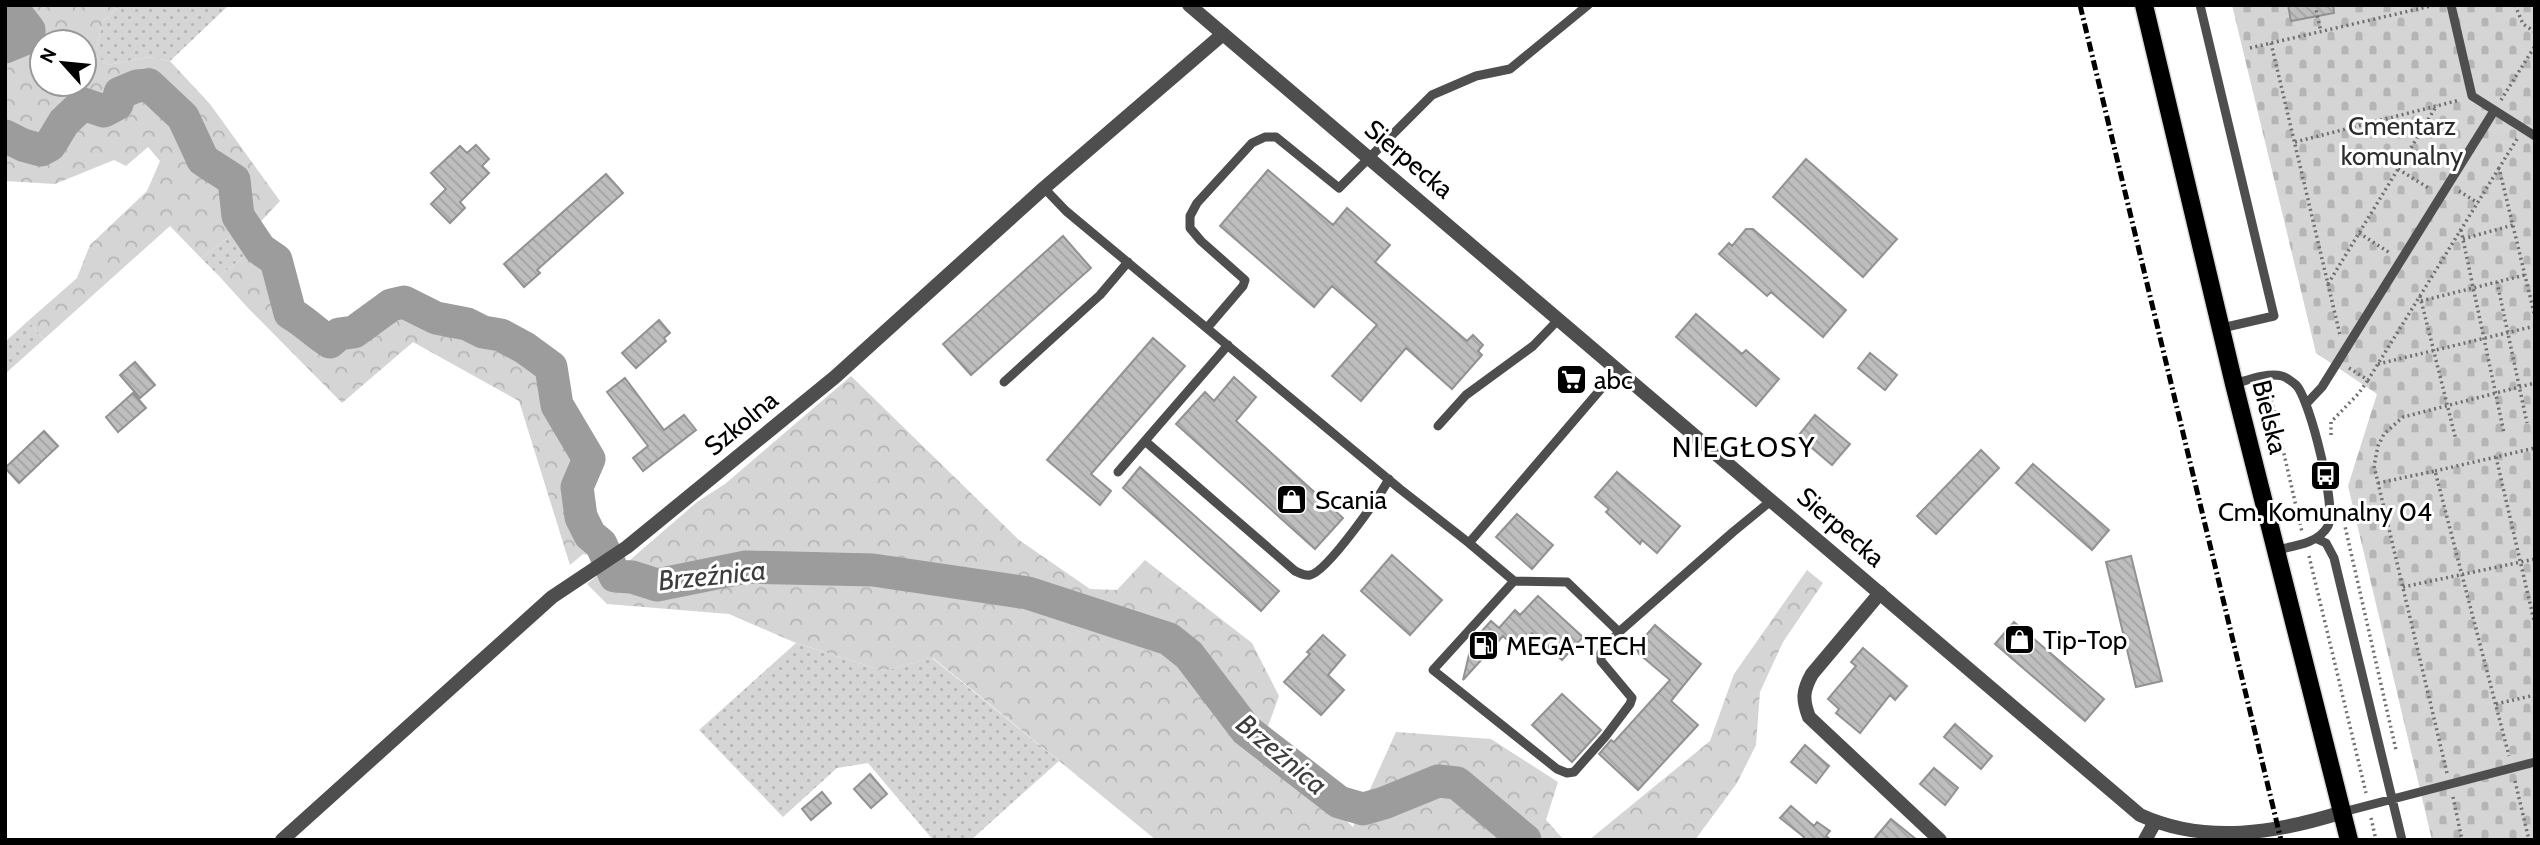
<svg xmlns="http://www.w3.org/2000/svg" width="2540" height="845" font-family="Cabin,sans-serif">
<defs>
<pattern id="grass-dots" width="8" height="8" patternUnits="userSpaceOnUse" patternTransform="scale(1.75)"><rect width="8" height="8" fill="#d5d5d5"/><path d="M2 2h.1M6 6h.1" fill="none" stroke="#b5b5b5" stroke-width="1.8" stroke-linecap="round"/></pattern>
<pattern id="forest-crowns" width="20" height="18" patternUnits="userSpaceOnUse" patternTransform="scale(1.75)"><rect width="20" height="18" fill="#d5d5d5"/><path d="M2 6a3 3 0 1 1 6 0M12 15a3 3 0 1 1 6 0" fill="none" stroke="#b5b5b5"/></pattern>
<pattern id="cemetery-stones" width="16" height="16" patternUnits="userSpaceOnUse" patternTransform="scale(1.75)"><rect width="16" height="16" fill="#d5d5d5"/><path d="M2 7V4a2 2 0 0 1 4 0v3zM10 15v-3a2 2 0 0 1 4 0v3z" fill="#b5b5b5"/></pattern>
<pattern id="building-back-hatch" width="6" height="6" patternUnits="userSpaceOnUse" patternTransform="scale(1.75)"><rect width="6" height="6" fill="#bebebe"/><path d="M-1 5l2 2M0 0l6 6M5-1l2 2" fill="none" stroke="#a2a2a2"/></pattern>
</defs>
<rect width="100%" height="100%" fill="#fff"/>
<path fill="url(#grass-dots)" d="M121 5H229L170 61 148 57 108 65 95 55 103 21Z
M242 227 255 248 219 276 201 258Z
M28 321 44 339 5 374V342Z
M796 643 884 671 932 658 1059 761 971 840H933L868 763 837 768 783 817 699 730Z"/>
<path fill="url(#forest-crowns)" fill-rule="evenodd" d="M5 5 26 30V35L5 42Z
M16 5H121L103 21 95 55 108 65 148 57 170 61 210 104 280 201 252 231 242 215 238 179 207 159 189 114 149 81 140 80 119 90 112 103 99 104 80 100 62 117 48 143 39 147 5 131V51L35 38 36 32ZM84 42V84H42V42Z
M149 89 178 119 201 162 231 182 235 218 242 227 201 258 170 226 44 339 28 321 77 278 90 245 147 191 160 161 148 147 126 166 114 160 55 184 5 181V144L42 155 54 149 68 125 84 111 103 115 120 107 123 97Z
M255 248 263 257 271 261 288 315 309 330 316 340 332 346 341 338 357 337 397 307C414 309 418 317 433 323 451 329 466 325 481 339 512 338 521 351 545 368L557 421 576 442 584 462 570 477C571 515 567 525 596 552L593 556 583 554 570 565 519 401 413 342 342 403 249 309 219 276Z
M851 376 1019 540 1090 589 1117 590 1145 560 1252 643 1279 696 1256 759 1296 775 1353 827 1396 732 1491 739 1558 782 1546 820 1564 840H1156L933 658 884 671 796 643 729 614 607 604 587 584 608 567 630 560 697 502 725 484Z
M1807 570 1823 583 1783 642 1760 692 1756 745 1737 783 1695 840H1589L1710 741 1734 674Z"/>
<path fill="url(#cemetery-stones)" d="M2232 5H2535V840H2432L2348 486 2377 394 2316 353Z"/>
<g fill="none" stroke-linecap="round" stroke-linejoin="round">
<path stroke="#9c9c9c" stroke-width="33" d="M5 47 29 37V30L10 5
M5 136 23 145 41 150 50 145 64 122 83 104 104 111 117 104 120 93 137 86 149 85 183 117 203 160 234 180 238 216 260 249 276 260 290 313C306 322 315 333 330 342L339 334 354 332 391 305 404 302 436 318 467 324 483 332 501 335 525 348 551 367 557 405 589 459 577 487 581 517 590 535 601 544 615 576 632 577 657 585 746 567 873 570 1028 593 1169 639 1189 655 1246 730 1339 802 1363 809 1384 803 1438 781 1457 783 1525 840"/>
</g>
<path fill="url(#building-back-hatch)" stroke="#929292" stroke-width="2" d="M2288 5H2333L2334 13 2291 21Z
M476 145 489 159 482 166 489 173 460 202 465 208 450 223 431 204 446 189 431 173 460 146 467 153Z
M1806 159 1897 239 1863 277 1773 197Z
M1268 170 1333 225 1347 208 1390 245 1375 262 1467 341 1473 335 1483 345 1478 351 1482 355 1452 389 1406 348 1361 401 1332 376 1377 325 1332 286 1314 307 1220 226Z
M606 174 623 193 537 270 540 273 524 287 504 264Z
M1746 229H1753L1846 310 1823 337 1771 292 1767 296 1719 254 1729 243 1732 246Z
M1063 236 1091 268 971 375 943 344Z
M1696 314 1742 354 1746 350 1779 379 1756 406 1676 337Z
M659 320 670 333 664 338 666 341 636 368 622 353Z
M1153 338 1185 366 1091 474 1111 491 1100 505 1047 460Z
M1870 353 1897 375 1885 390 1858 368Z
M135 362 155 385 140 398 120 375Z
M1234 377 1256 397 1236 421 1343 518 1315 549 1176 424 1205 392 1214 401Z
M625 378 664 430 684 415 696 430 643 471 633 458 648 446 607 392Z
M133 393 146 408 118 432 106 417Z
M1815 415 1850 444 1832 465 1798 436Z
M44 431 58 446 19 483 5 468Z
M1981 450 1999 468 1936 534 1917 516Z
M2033 464 2109 530 2092 550 2016 483Z
M1140 467 1279 591 1261 611 1123 488Z
M1617 472 1680 526 1657 553 1642 540 1640 544 1606 512 1609 509 1595 497Z
M1517 514 1553 545 1532 569 1496 537Z
M1392 555 1442 600 1410 635 1361 591Z
M2131 556 2162 681 2136 687 2106 562Z
M1538 596 1583 637 1562 660 1532 633 1517 649 1503 636 1463 680 1472 642 1491 621 1499 628 1515 610 1520 615Z
M2014 622 2104 699 2085 721 1995 644Z
M1655 625 1701 664 1671 701 1698 725 1638 790 1599 754 1611 740 1614 742 1670 680 1639 654 1636 647Z
M1323 635 1345 655 1328 675 1344 690 1321 715 1284 682 1310 654 1307 652Z
M1863 648 1907 686 1895 700 1890 695 1860 733 1836 713 1839 709 1828 699 1856 666 1851 662Z
M1562 694 1601 730 1572 762 1532 725Z
M1955 724 1992 756 1981 769 1944 737Z
M1805 745 1829 766 1816 783 1791 762Z
M1934 768 1958 788 1945 805 1920 784Z
M870 774 887 794 871 808 854 789Z
M822 792 831 803 811 820 802 809Z
M1791 806 1814 826 1817 822 1830 831 1826 836 1831 840H1802L1804 837 1780 818Z
M1891 819 1917 840H1873Z"/>
<g fill="none" stroke-linecap="round" stroke-linejoin="round">
<defs>
<path id="primary" d="M2144 5 2234 384 2349 840"/>
</defs>
<use href="#primary" stroke="#dbdbdb" stroke-width="21"/>
<path stroke="#707070" stroke-width="3.5" stroke-dasharray="2 3.5" stroke-linecap="butt" d="M2315 5 2321 32
M2515 5 2523 24 2535 32
M2271 43 2340 335
M2250 48 2435 5
M2501 100 2535 46
M2517 139 2499 168 2535 317
M2295 142 2460 100
M2398 169 2430 189
M2459 191 2478 203
M2461 230 2504 433
M2359 233 2390 253
M2463 239 2513 225
M2497 282 2527 423
M2328 284 2437 105
M2420 296 2456 440
M2421 301 2525 275
M2378 364 2535 326
M2349 368 2368 380 2499 168
M2269 389 2302 532
M2331 435V422L2359 393 2368 380
M2496 457 2535 625
M2435 471 2535 448
M2378 483 2435 471 2509 756
M2344 522 2396 750
M2309 556 2366 793
M2403 587 2535 559
M2496 704 2535 695
M2447 773 2374 466 2378 446 2384 434 2403 417 2535 383
M2515 781 2529 840
M2453 797 2462 840
M2371 818 2376 840"/>
<path stroke="#4e4e4e" stroke-width="9" d="M2200 5 2274 316 2222 328
M2451 5 2472 96 2535 136
M1044 188 1066 211 1400 489 1469 543
M1207 328 1243 286 1245 280 1201 241 1190 228V216L1197 203 1252 143 1265 137H1276L1339 188 1432 95 1476 76 1510 69 1588 5
M1618 369 1469 543 1514 581 1567 582 1619 632 1733 532 1772 500
M1004 382 1100 295 1128 262
M2234 384C2248 380 2268 372 2282 376 2286 377 2294 383 2296 385 2310 399 2337 509 2328 526 2318 544 2294 546 2276 550
M2306 404 2322 387 2494 111
M1438 426 1466 395 1533 346 1559 319
M1145 441 1295 571C1300 573 1305 576 1310 575 1327 572 1379 497 1389 479
M1118 472 1228 345
M2317 539 2326 543 2334 558 2402 840
M1514 581 1433 670 1557 769 1567 773 1574 772 1605 737 1630 704 1632 698 1601 661V653L1619 632
M2343 812 2535 762"/>
<path stroke="#4e4e4e" stroke-width="14" d="M1880 593 1812 674C1803 690 1802 699 1809 717L1940 840
M282 840 552 597 627 547 835 377 1044 188 1223 34
M2145 840 2155 822"/>
<path stroke="#4e4e4e" stroke-width="14" d="M1189 5 2140 815C2206 845 2276 833 2343 812"/>
<use href="#primary" stroke="#000" stroke-width="18"/>
<path stroke="#000" stroke-width="5" stroke-dasharray="10 3.5 2 3.5" stroke-linecap="butt" d="M2080 5 2281 840"/>
</g>
<defs>
<symbol id="supermarket-square" viewBox="-11 -11 22 22"><rect x="-9" y="-9" width="18" height="18" rx="4" fill="#000" stroke="#fff"/><path d="M-6-5.5h2.5l.6 2H6L4.5 2H-2.5L-4.4-4H-6ZM-1.5 3.2a1.3 1.3 0 1 0 .1 0ZM3 3.2a1.3 1.3 0 1 0 .1 0Z" fill="#fff"/></symbol>
<symbol id="bus-square" viewBox="-11 -11 22 22"><rect x="-9" y="-9" width="18" height="18" rx="4" fill="#000" stroke="#fff"/><path d="M-5-6H5V4H4V6H2V4H-2V6H-4V4H-5ZM-3.5-4V0h7V-4ZM-3.5 1.2v1.5H-2V1.2ZM2 1.2v1.5H3.5V1.2Z" fill="#fff"/></symbol>
<symbol id="shop-square" viewBox="-11 -11 22 22"><rect x="-9" y="-9" width="18" height="18" rx="4" fill="#000" stroke="#fff"/><path d="M-5-2.5h2.3a2.7 3.5 0 0 1 5.4 0H5L5.5 6h-11ZM-1.5-2.5h3a1.5 2.3 0 0 0-3 0Z" fill="#fff"/></symbol>
<symbol id="fuel-square" viewBox="-11 -11 22 22"><rect x="-9" y="-9" width="18" height="18" rx="4" fill="#000" stroke="#fff"/><path d="M-5.5-6h7V0h2V4h1.3V-2.5L3-4.5l.8-.8L6-3V5H2.5V1h-1V6h-7ZM-4.2-4.7v3.2H.2V-4.7Z" fill="#fff"/></symbol>
</defs>
<g fill-rule="evenodd">
<use href="#supermarket-square" x="1554" y="362" width="35" height="35"/>
<use href="#bus-square" x="2308" y="458" width="35" height="35"/>
<use href="#shop-square" x="1274" y="482" width="35" height="35"/>
<use href="#shop-square" x="2002" y="622" width="35" height="35"/>
<use href="#fuel-square" x="1466" y="628" width="35" height="35"/>
</g>
<g text-anchor="middle" dominant-baseline="central" stroke-width="6" stroke-linejoin="round" paint-order="stroke">
<g font-size="26" fill="#2c2c2c" stroke="#fff">
<text x="2402" y="126">Cmentarz<tspan x="2402" dy="30">komunalny</tspan></text>
</g>
<g font-size="26" fill="#000" stroke="#fff">
<text transform="translate(1409 159) rotate(40)">Sierpecka</text>
<text transform="translate(2270 417) rotate(76)">Bielska</text>
<text transform="translate(741 423) rotate(-39)">Szkolna</text>
<text transform="translate(1841 527) rotate(41)">Sierpecka</text>
</g>
<g font-size="26" fill="#000" stroke="#fff" text-anchor="start">
<text x="1594" y="380">abc</text>
<text x="1315" y="500">Scania</text>
<text x="2325" y="512" text-anchor="middle">Cm. Komunalny 04</text>
<text x="2043" y="640">Tip-Top</text>
<text x="1506" y="646">MEGA-TECH</text>
</g>
<g font-size="28" letter-spacing="2" fill="#000" stroke="#fff">
<text x="1744" y="447">NIEGŁOSY</text>
</g>
<g font-size="28" font-style="italic" fill="#3d3d3d" stroke="#fff">
<text transform="translate(712 575) rotate(-6)">Brzeźnica</text>
<text transform="translate(1282 754) rotate(40)">Brzeźnica</text>
</g>
</g>
<rect width="2540" height="845" fill="none" stroke="#000000" stroke-width="14"/>
<g transform="translate(63 63) rotate(297)"><circle r="33" fill="#ffffff" stroke="#999999" stroke-width="2"/>
<path d="M0-5L12 26L0 18L-12 26Z" fill="#000000"/>
<text y="-10" font-size="19" font-weight="bold" text-anchor="middle" fill="#000000">N</text>
</g>
</svg>
